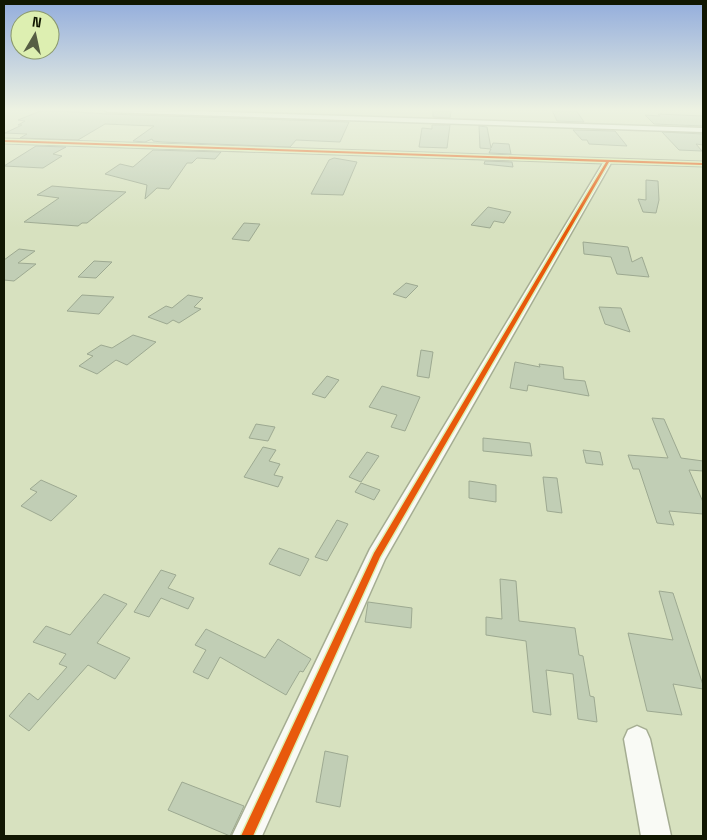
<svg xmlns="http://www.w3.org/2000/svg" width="707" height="840" font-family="'Space Grotesk',sans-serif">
<rect width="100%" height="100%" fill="#d7e1bf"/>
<path fill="#c1ceb5" stroke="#9da991" d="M43 110 108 114 349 122 340 142 296 140 290 147 162 142 153 141 152 139 145 142 133 141 154 126 105 124 78 140 20 138 27 134 5 133 22 125H18L25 121 18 120Z
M433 110 451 111 450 118 433 117Z
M552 110H576L584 122 557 121Z
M658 114 703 116V126L654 124 645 115 660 116Z
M432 125H450L447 148 419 147 422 128 432 129Z
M479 126 487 127 491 148 493 143 509 144 511 154 489 153 491 149 480 148Z
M573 130 615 131 627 146 589 144 587 140H582Z
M662 132 703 134V145L696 144 702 151 679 150Z
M36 146 66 147 53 154 62 156 43 168 4 166Z
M153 150 221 152 215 159 197 158 192 163H187L169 189 157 188 145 199 147 185 105 174 120 164 133 167Z
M334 158 357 162 343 195 311 194 329 160Z
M485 161 512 162 513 167 484 164Z
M646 180 658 181 659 200 656 213 643 212 638 199 646 200Z
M52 186 87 189 126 192 87 223H82L78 226 24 222 59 198 37 195Z
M488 207 511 212 504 223 494 221 490 228 471 225Z
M244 223 260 224 249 241 232 239Z
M583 242 628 247 632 262 642 257 649 277 617 274 611 257 584 254Z
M19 249 35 251 18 263 36 264 14 281 4 280V260Z
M94 261 112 262 96 278 78 277Z
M406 283 418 286 406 298 393 294Z
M82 295 114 297 99 314 67 311Z
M188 295 203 298 194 307 201 309 179 323 173 320 167 324 148 317 166 306 172 308Z
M599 307 621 308 630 332 605 324Z
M133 335 156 342 127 365 116 360 97 374 79 366 93 356 87 354 101 345 112 348Z
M421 350 433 352 429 378 417 376Z
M515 362 540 367 539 364 563 367 564 379 585 381 589 396 528 385 527 391 510 388Z
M327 376 339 380 325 398 312 394Z
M382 386 420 397 405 431 391 427 397 415 369 407Z
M652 418 664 419 681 458 703 461V471L689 470 703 502V514L669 511 674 525 657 523 639 469H633L628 455 668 458Z
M256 424 275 427 268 441 249 438Z
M483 438 530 443 532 456 483 451Z
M263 447 276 450 269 461 280 464 274 475 283 477 278 487 244 477Z
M583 450 600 452 603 465 586 463Z
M367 452 379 456 361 482 349 477Z
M543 477 557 478 562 513 547 511Z
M41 480 77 496 51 521 21 506 37 492 30 489Z
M469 481 496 485V502L469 498Z
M361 483 380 490 374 500 355 492Z
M337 520 348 524 327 561 315 557Z
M279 548 309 559 300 576 269 564Z
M161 570 176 575 168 588 194 598 188 609 161 598 149 617 134 612Z
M500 579 516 581 519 621 575 628 579 655 583 656 590 696 594 697 597 722 578 719 573 674 546 670 551 715 533 712 526 641 486 635V617L502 619Z
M659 591 673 593 703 685V689L673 684 682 715 647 711 628 633 673 640Z
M104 594 127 604 97 643 130 658 115 679 88 665 29 731 9 716 29 693 38 700 67 667 59 664 66 654 33 642 46 626 70 635Z
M368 602 412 608 411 628 365 622Z
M206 629 265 658 278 639 311 659 303 672 300 671 286 695 220 657 208 679 193 672 206 650 195 645Z
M325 751 348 756 340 807 316 802Z
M182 782 244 806 230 836 168 810Z"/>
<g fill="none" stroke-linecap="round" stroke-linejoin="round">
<defs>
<path id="minor" d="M105 110H167L703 128V132L108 112Z
M4 139 703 162V166L611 163 385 559 262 836H232L370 549 603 163 4 143Z
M637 726 646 730 650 739 671 836H641L624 739 628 730Z"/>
</defs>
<use href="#minor" stroke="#a5ad92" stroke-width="3"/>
<use href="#minor" fill="#f9faf5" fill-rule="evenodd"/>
<defs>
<path id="cycleway" d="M4 140 703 163V165L609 162 380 557 253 836H241L374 553 606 162 4 142Z"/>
</defs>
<use href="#cycleway" stroke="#ddefb1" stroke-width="3"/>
<use href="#cycleway" fill="#e8590c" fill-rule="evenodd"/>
</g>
<linearGradient id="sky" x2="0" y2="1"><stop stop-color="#93addc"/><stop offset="0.48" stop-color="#edf2e2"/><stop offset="1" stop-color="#edf2e2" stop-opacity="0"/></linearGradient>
<rect width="707" height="228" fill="url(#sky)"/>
<rect width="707" height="840" fill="none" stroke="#111702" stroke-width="10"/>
<g transform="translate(35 35) rotate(9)"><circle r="24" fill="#ddefb1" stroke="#8b996b"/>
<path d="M0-4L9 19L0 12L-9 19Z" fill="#565e44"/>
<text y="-8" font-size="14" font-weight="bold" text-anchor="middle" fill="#111702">N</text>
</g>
</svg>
